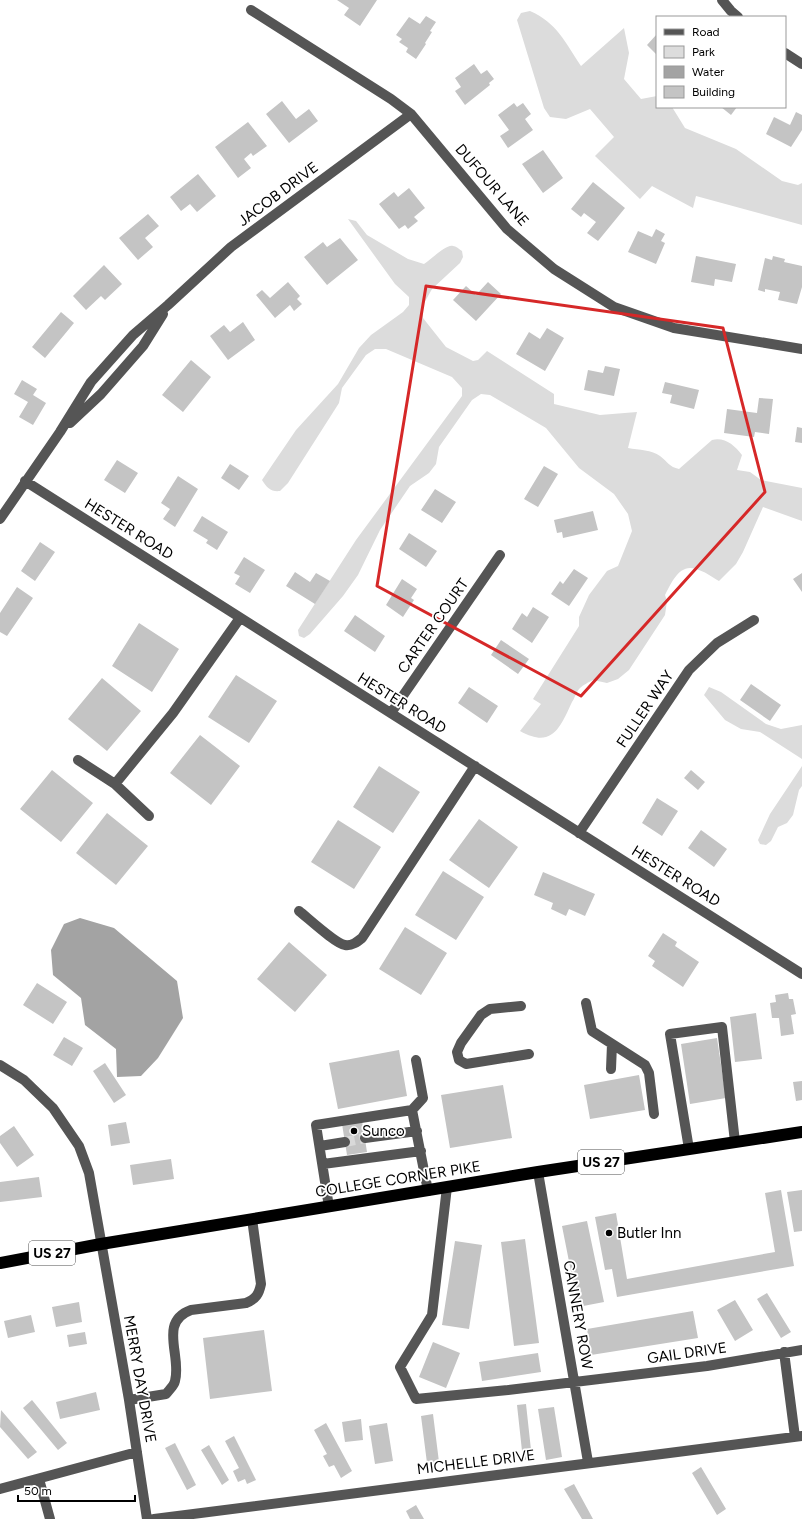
<svg xmlns="http://www.w3.org/2000/svg" width="802" height="1519" font-family="Figtree,sans-serif">
<rect width="100%" height="100%" fill="#fff"/>
<path fill="#dcdcdc" d="M530 11C557 23 565 42 581 66L624 28 629 53 624 79 641 99 657 96V107H672L685 128 736 149 782 181 798 185 802 183V225L696 196 693 208 652 186 640 199 595 156 614 137 590 109 566 119 550 117 544 108 517 20 521 13Z
M348 219 356 221 367 235 408 259 424 264C432 259 446 244 453 246 456 246 459 249 462 251L463 257 460 263 432 289 423 305V318L446 347 473 361 478 360 487 351 554 394V404L600 415 637 412 628 448C639 450 652 450 660 456 668 462 669 467 679 469L712 440C725 437 734 445 742 455L737 470 750 472 761 480 802 488V521L763 507 743 552 736 564 719 581C712 577 704 571 696 569 679 563 671 584 665 595L667 601 665 615 629 670 618 679 607 683 593 680C589 682 583 685 580 688 576 692 575 698 572 702 560 728 552 749 520 731L541 704 533 699 579 626V617L589 595 607 571 618 566 632 531 628 514 614 494 579 468 546 428 490 395 481 394 472 400 439 447 436 464 429 473 410 486 380 530 358 575 343 596 310 634 304 638 299 636 298 630 356 540 462 396V388L452 377 386 349H375L366 355 342 388 339 403 288 483 280 491C271 492 267 488 262 480L296 430 338 384 359 348 371 335 403 312 409 305V297L395 284Z
M709 687 721 692 766 724 781 729 802 725V759L760 732 741 729 725 720 704 695Z
M802 766V786L799 790 793 815 787 823 778 827 771 841 766 845 760 844 758 840 770 814Z"/>
<path fill="#a3a3a3" d="M80 918 114 928 177 981 183 1018 158 1058 141 1076 117 1077 116 1049 85 1025 81 998 53 975 51 950 64 924Z"/>
<path fill="#c4c4c4" d="M337 0H377L360 26 344 15 349 8Z
M426 16 436 22 430 31 432 32 425 43 426 44 416 59 406 52 408 48 399 42 402 39 396 35 409 17 420 24Z
M657 34V55L647 45Z
M474 64 481 74 487 70 494 79 489 83 490 85 465 105 455 91 461 87 455 78Z
M282 101 296 119 309 109 318 121 289 143 266 114Z
M514 103 517 107 523 103 531 114 525 119 533 130 508 148 500 136 509 130 498 115Z
M721 107H737L731 115Z
M796 112 802 115V130L791 147 766 134 774 117 790 125Z
M248 122 267 146 253 156 251 153 244 159 251 168 238 178 215 147Z
M543 150 563 178 543 193 522 164Z
M198 174 216 196 197 212 190 204 181 211 170 197Z
M593 182 625 208 598 241 587 233 596 222 584 213 581 217 571 209Z
M409 188 425 208 414 217 418 221 408 229 405 225 399 229 379 204 394 192 398 197Z
M148 214 159 226 145 238 153 247 138 260 119 238Z
M656 229 665 234 661 241 665 243 656 264 628 252 638 231 652 237Z
M340 238 358 260 327 285 304 257 323 242 327 247Z
M696 256 736 264 732 282 715 279 714 286 691 282Z
M773 256 785 259 784 262 802 266V287L797 304 778 300 780 292 765 289V292L758 290 765 258 772 260Z
M104 265 122 284 105 300 101 296 86 310 73 296Z
M288 282 300 296 297 299 302 304 294 311 290 305 275 318 256 295 262 290 270 298Z
M488 282 501 294 476 321 453 300 466 286 476 295Z
M61 312 74 323 45 358 32 347Z
M243 322 255 340 228 360 210 336 224 325 230 332Z
M547 328 564 338 545 371 516 354 529 332 540 339Z
M191 360 211 377 183 412 162 395Z
M605 366 620 369 614 396 584 390 588 370 603 373Z
M22 380 37 389 33 395 46 403 33 425 19 417 28 402 14 394Z
M665 382 699 390 694 409 670 403 672 395 662 393Z
M759 398 773 399 769 434 755 432 754 437 724 433 727 409 757 413Z
M797 427 802 428V443L795 442Z
M117 460 138 473 125 493 104 480Z
M230 464 249 476 239 490 221 478Z
M544 466 558 474 538 507 524 499Z
M178 476 198 489 175 527 163 519 170 509 161 503Z
M435 489 456 502 442 523 421 510Z
M593 511 598 530 563 538 562 532 557 533 554 520Z
M202 516 228 532 217 550 206 543 208 540 193 531Z
M409 533 437 551 426 567 399 549Z
M40 542 55 552 35 581 21 571Z
M244 557 265 570 250 593 235 584 240 576 234 573Z
M574 569 588 578 569 606 551 594 560 581 563 584Z
M295 572 310 582 316 573 330 581 315 604 286 586Z
M802 573V592L793 579Z
M402 579 417 589 411 598 414 600 403 617 386 605Z
M17 587 33 598 7 636 0 632V613Z
M533 607 549 617 532 643 512 629 522 613 527 617Z
M355 615 385 636 375 652 344 631Z
M139 623 179 649 152 692 112 666Z
M501 640 529 659 518 674 491 655Z
M236 675 277 701 249 743 208 717Z
M102 678 141 711 107 751 68 719Z
M751 684 781 705 770 721 740 700Z
M469 687 498 706 487 723 458 703Z
M200 735 240 766 211 805 170 773Z
M379 766 420 792 393 833 353 807Z
M52 770 93 803 61 842 20 809Z
M691 770 705 782 698 790 684 778Z
M657 798 678 811 662 836 642 823Z
M107 813 148 846 116 885 76 853Z
M479 819 518 847 489 888 449 860Z
M338 820 381 847 354 889 311 862Z
M701 830 727 849 714 867 688 848Z
M443 871 484 897 456 940 415 915Z
M543 872 595 894 585 916 569 909 566 916 551 909 553 903 534 895Z
M405 927 447 953 421 995 379 969Z
M663 933 677 942 675 946 699 962 683 987 652 966 655 961 648 956Z
M289 942 327 975 295 1012 257 979Z
M37 983 67 1002 53 1024 23 1005Z
M788 993 789 999H793L796 1014 791 1015 794 1034 781 1036 779 1018H772L770 1003 776 1002 775 995Z
M756 1013 762 1059 735 1062 730 1017Z
M64 1037 83 1048 72 1066 53 1055Z
M717 1038 726 1098 690 1104 681 1044Z
M399 1050 407 1096 338 1109 329 1063Z
M105 1063 126 1095 114 1103 93 1071Z
M639 1075 645 1110 590 1119 584 1085Z
M802 1081V1100L796 1101 793 1082Z
M503 1085 512 1138 450 1148 441 1095Z
M362 1121 367 1152 347 1155 342 1124Z
M126 1122 130 1143 111 1146 108 1125Z
M14 1126 34 1155 17 1167 0 1143V1136Z
M171 1159 174 1179 133 1185 130 1165Z
M39 1177 42 1197 0 1202V1182Z
M781 1190 794 1266 617 1297 612 1269 605 1270 595 1217 616 1213 627 1279 775 1252 765 1193Z
M802 1190V1231L794 1232 787 1192Z
M587 1221 604 1302 578 1307 562 1226Z
M525 1239 539 1343 514 1346 501 1242Z
M455 1241 482 1245 469 1329 442 1325Z
M767 1293 791 1332 781 1338 757 1299Z
M735 1300 753 1330 735 1341 717 1310Z
M79 1302 82 1322 56 1327 52 1307Z
M693 1311 698 1338 591 1355 587 1329Z
M31 1315 35 1332 8 1338 4 1321Z
M264 1330 272 1391 210 1399 203 1338Z
M85 1332 87 1344 69 1347 67 1335Z
M433 1342 460 1353 446 1388 419 1377Z
M538 1353 541 1372 482 1381 479 1362Z
M96 1392 100 1410 60 1419 56 1402Z
M32 1400 67 1443 58 1450 23 1408Z
M526 1404 532 1459 523 1460 517 1405Z
M554 1407 562 1457 546 1460 538 1409Z
M1 1410 37 1452 28 1459 0 1427Z
M433 1414 439 1462 427 1463 421 1416Z
M361 1419 363 1440 345 1442 342 1422Z
M326 1423 352 1471 341 1478 334 1465 329 1467 323 1456 327 1454 314 1430Z
M387 1423 393 1461 375 1464 369 1426Z
M234 1436 256 1480 247 1484 245 1479 238 1482 233 1471 239 1468 225 1441Z
M175 1443 196 1485 187 1490 165 1448Z
M209 1445 229 1480 222 1485 201 1450Z
M701 1467 726 1509 717 1515 692 1473Z
M574 1484 593 1519H582L564 1489Z
M416 1505 424 1519H410L406 1511Z"/>
<g fill="none" stroke-linecap="round" stroke-linejoin="round">
<path stroke="#d9d9d9" stroke-width="10" stroke-dasharray="10 5" stroke-linecap="butt" d="M345 1142 365 1138"/>
<path stroke="#555" stroke-width="10" d="M722 0 731 11 738 17
M251 10 391 99 411 114 507 229 554 269 614 307 674 328 802 349
M785 53 802 64
M70 423 101 394 143 346 163 314
M25 481 802 974
M0 519 60 432 91 382 133 335 168 305 231 247 411 114
M391 713 500 555
M78 760 115 784 149 816
M115 784 173 713 240 618
M579 833 689 670 717 643 754 620
M299 911C308 918 336 944 345 945 352 946 357 942 362 938L475 766
M586 1003 592 1031 645 1065 649 1073 654 1114
M521 1006 490 1009 481 1015 461 1043 457 1052 459 1060 466 1064 529 1054
M0 1065 24 1080 53 1108 79 1146 89 1173 129 1400 147 1519
M611 1069 612 1044
M412 1110 423 1098 416 1060
M365 1138 417 1131
M320 1146 345 1142
M689 1149 670 1034 722 1027 735 1142
M323 1164 421 1151
M538 1172 588 1462
M447 1187 432 1315 400 1367 416 1399 508 1390 707 1366 802 1350
M329 1207 316 1125 412 1110 428 1191
M784 1352 795 1437
M129 1400 166 1394C169 1390 174 1386 175 1381 182 1356 158 1322 191 1310L246 1303C256 1299 259 1294 261 1284L252 1219
M39 1479 50 1519
M0 1489 137 1452
M154 1519 802 1436"/>
<path stroke="#000" stroke-width="12" d="M0 1263 101 1244 538 1172 802 1132"/>
</g>
<path fill="none" stroke="#d62828" stroke-width="3" stroke-linejoin="round" d="M426 286 723 328 765 492 581 696 377 586Z"/>
<g fill="#000" stroke="#fff" stroke-width="1.5">
<circle cx="354" cy="1131" r="4"/>
<circle cx="609" cy="1233" r="4"/>
</g>
<g text-anchor="middle" dominant-baseline="central" stroke-width="3.5" stroke-linejoin="round" paint-order="stroke">
<g fill="#fff" stroke="#4c4c4c" stroke-width="1">
<rect x="578" y="1150" width="46" height="24" rx="3"/>
<rect x="29" y="1241" width="46" height="24" rx="3"/>
</g>
<g font-size="14" font-weight="bold" fill="#000">
<text x="601" y="1162">US 27</text>
<text x="52" y="1253">US 27</text>
</g>
<g font-size="15" fill="#000" stroke="#fff">
<text transform="translate(492 185) rotate(49)">DUFOUR LANE</text>
<text transform="translate(278 194) rotate(-37)">JACOB DRIVE</text>
<text transform="translate(129 529) rotate(32)">HESTER ROAD</text>
<text transform="translate(433 626) rotate(-55)">CARTER COURT</text>
<text transform="translate(402 703) rotate(32)">HESTER ROAD</text>
<text transform="translate(645 709) rotate(-56)">FULLER WAY</text>
<text transform="translate(676 876) rotate(32)">HESTER ROAD</text>
<text transform="translate(398 1179) rotate(-9)">COLLEGE CORNER PIKE</text>
<text transform="translate(578 1315) rotate(80)">CANNERY ROW</text>
<text transform="translate(687 1353) rotate(-8)">GAIL DRIVE</text>
<text transform="translate(140 1379) rotate(80)">MERRY DAY DRIVE</text>
<text transform="translate(476 1462) rotate(-7)">MICHELLE DRIVE</text>
</g>
<g font-size="15" fill="#000" stroke="#fff" text-anchor="start">
<text x="362" y="1131">Sunco</text>
<text x="617" y="1233">Butler Inn</text>
</g>
</g>
<rect x="656" y="16" width="130" height="92" fill="#ffffff" stroke="#999999"/>
<rect x="664" y="29" width="20" height="6" fill="#555555" stroke="#999999"/>
<text x="692" y="36" font-size="12" fill="#000000">Road</text>
<rect x="664" y="46" width="20" height="12" fill="#dcdcdc" stroke="#999999"/>
<text x="692" y="56" font-size="12" fill="#000000">Park</text>
<rect x="664" y="66" width="20" height="12" fill="#a3a3a3" stroke="#999999"/>
<text x="692" y="76" font-size="12" fill="#000000">Water</text>
<rect x="664" y="86" width="20" height="12" fill="#c4c4c4" stroke="#999999"/>
<text x="692" y="96" font-size="12" fill="#000000">Building</text>
<path d="M18 1495v6h117v-6" fill="none" stroke="#000000" stroke-width="2"/>
<text x="24" y="1495" font-size="12" fill="#000000" stroke="#ffffff" stroke-width="3" paint-order="stroke">50 m</text>
</svg>
